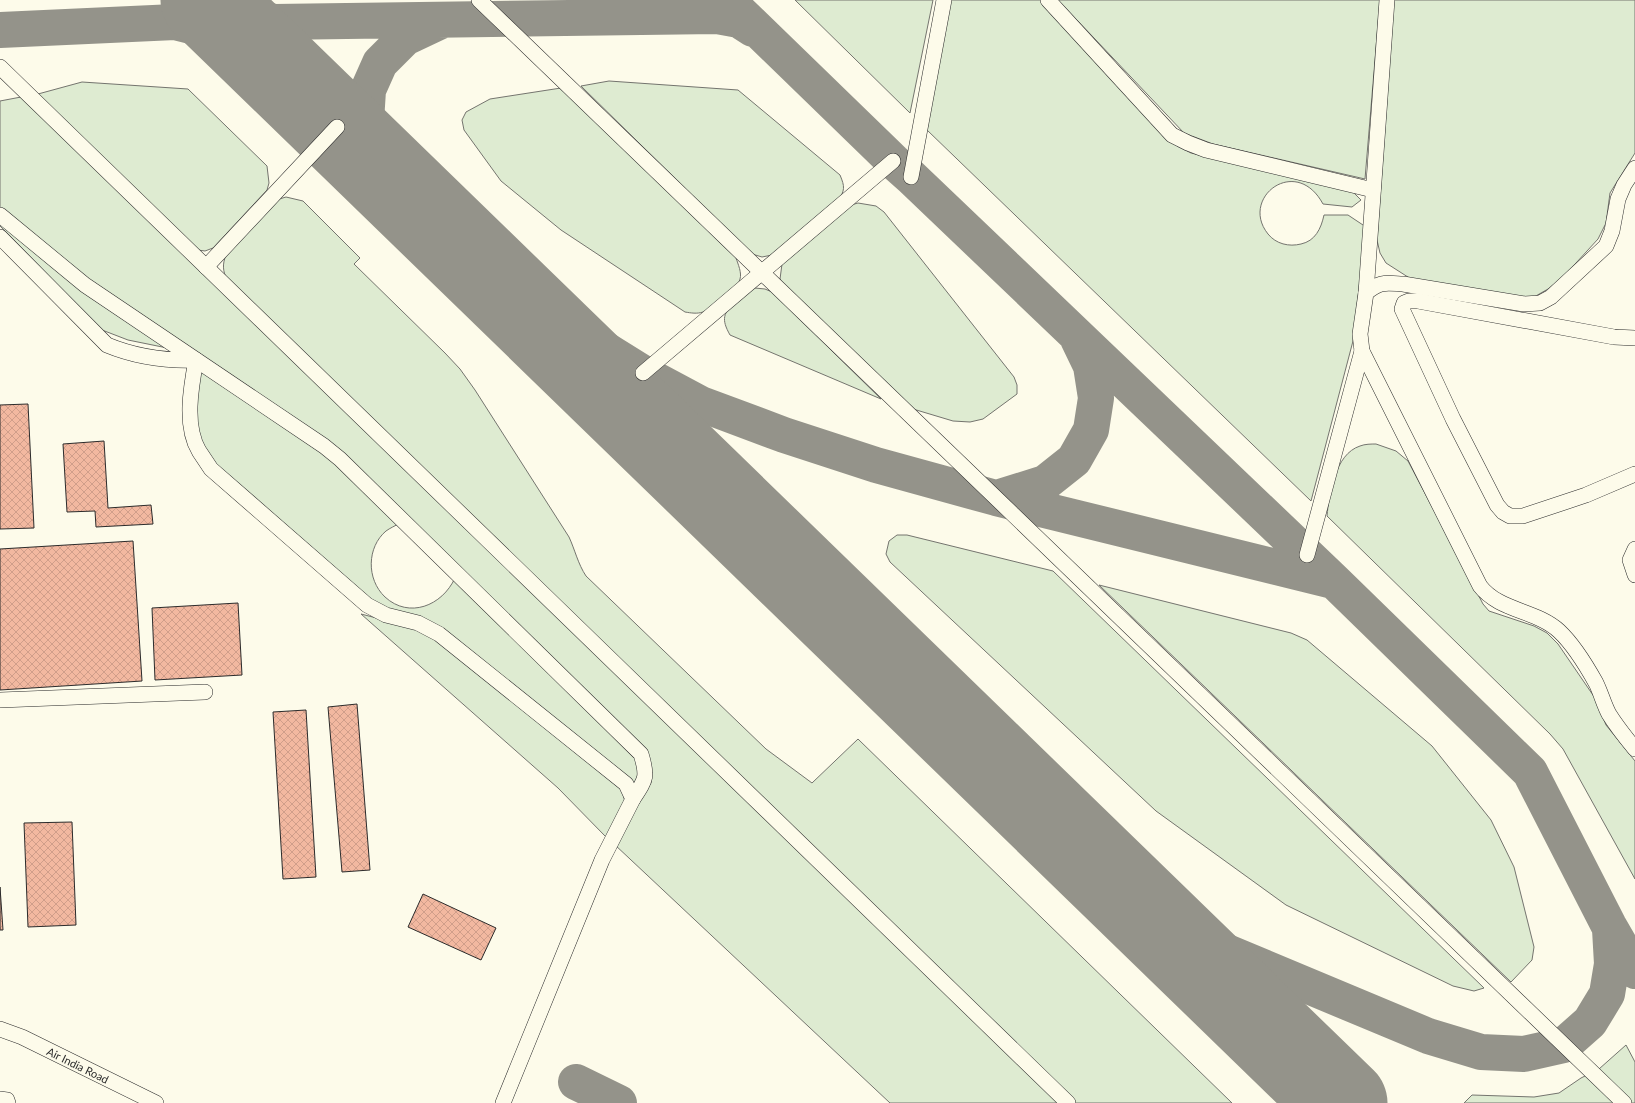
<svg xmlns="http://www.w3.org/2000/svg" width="1635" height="1103" font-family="Lato,sans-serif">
<defs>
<pattern id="building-cross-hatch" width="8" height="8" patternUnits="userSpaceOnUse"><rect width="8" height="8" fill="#f2b8a0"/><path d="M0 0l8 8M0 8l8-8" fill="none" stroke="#d09e8a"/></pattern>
</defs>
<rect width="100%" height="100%" fill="#fdfbea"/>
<path fill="#deebd1" stroke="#74746e" d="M795 0H933L910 113Z
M949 0H1041L1177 146 1191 153 1353 192 1361 200 1352 207 1323 204C1296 154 1239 198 1268 234 1276 244 1289 247 1301 244 1315 241 1321 229 1324 215H1348L1366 227 1353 341 1311 501 927 130Z
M1058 0H1380L1365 179 1213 144 1184 133Z
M1394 0H1635V153L1610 193 1606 223 1598 239 1565 275 1548 289 1534 297 1522 298 1411 279 1386 263 1380 253 1377 240Z
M609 81 738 90 840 175C845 187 845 190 838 201L772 255 762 257 752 254 581 86Z
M82 82 188 89 267 166 269 183 267 190 213 248 205 251 198 250 38 94Z
M561 88 736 258C738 264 742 273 740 279 738 289 712 308 703 312 697 314 691 313 685 312L561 230 501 181 464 130 462 120 466 112 490 99Z
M21 97 1059 1103H890L614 844 651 783 652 772 339 450 101 289 0 210V101Z
M286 197 303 201 360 258 354 264 445 353 460 369 475 390 569 537C575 550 578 564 586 576L766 749 812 783 858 739 1232 1103H1075L227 280C223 271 222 265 226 255L276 200Z
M858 203 876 206 884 212 1014 377 1017 385V394L983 419 970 422 953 421 913 409 784 287 780 279 782 264 851 205Z
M0 218 182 351 128 340 102 330 0 226Z
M755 288 765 289 772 292 881 399 730 335C721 319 723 313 736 301 742 295 747 292 755 288Z
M202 370 325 453 400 523C395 526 390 528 386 531 367 547 366 579 385 597 409 619 442 606 455 578L640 764 636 785 441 629 380 608 210 459 200 437 195 418 197 373Z
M1376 444 1396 451 1408 461 1483 604 1489 611 1534 626 1547 633 1558 644 1595 698 1606 725 1635 761V879L1563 749 1550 734 1327 516C1329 494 1335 454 1360 446 1365 444 1371 444 1376 444Z
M897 535H907L1053 571 1484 988 1474 991 1453 986 1286 905 1156 811 890 562 886 554 889 541Z
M1099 585 1291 633 1307 640 1432 746 1491 820 1514 867 1534 947 1532 960 1511 982Z
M361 614 419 629 436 639 623 791 625 804 606 837 558 788Z
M1626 1045 1635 1062V1103H1464L1472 1095 1534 1097 1559 1093 1581 1078 1599 1069Z"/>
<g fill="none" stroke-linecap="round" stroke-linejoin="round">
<path stroke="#94938a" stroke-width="36" d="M212 0 227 10 274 22 717 16 739 20 753 29
M727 0 893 161 911 177 1334 581 1530 772 1609 926 1635 971
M0 30 175 22 215 32 261 54
M379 168 366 121 368 90 380 63 405 38 441 21
M471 257 598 345 643 373 701 404 784 435 876 465 996 498 1333 581
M997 498 1045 483 1074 460 1091 430 1096 398 1091 366 1078 339
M1155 922 1428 1036 1481 1052 1524 1054 1564 1045 1590 1022 1607 994 1612 964 1610 929
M576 1082 619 1103"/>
<path stroke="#94938a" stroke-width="91" d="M206 0 1342 1103"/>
</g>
<path fill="url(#building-cross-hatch)" stroke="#2b2b2b" d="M28 404 34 528 0 529V405Z
M104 441 108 508 151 505 153 524 96 527 95 511 67 512 63 444Z
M133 541 142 681 0 690V549Z
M238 603 242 675 155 680 152 608Z
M357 704 370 870 342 872 328 707Z
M306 710 316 877 283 879 273 712Z
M72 822 76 925 28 927 24 823Z
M0 887 3 930H0Z
M423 894 496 928 481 960 408 927Z"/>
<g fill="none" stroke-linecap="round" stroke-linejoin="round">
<defs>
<g id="minor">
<path d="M479 0 1624 1103"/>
<path d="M1048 0 1172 135 1188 143 1206 150 1373 190"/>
<path d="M0 67 1068 1103"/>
<path d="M1635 168 1624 185 1618 199 1612 231 1606 246 1551 297 1540 303 1524 304 1403 284C1385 283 1380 281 1366 293L1360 334 1362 351 1480 586C1499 611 1536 610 1559 631 1574 645 1586 665 1596 683 1601 693 1604 705 1609 714 1617 727 1626 738 1635 749"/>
<path d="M911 177 944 0"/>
<path d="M0 215 85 285 324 446 340 459 641 754C648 777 646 779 633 799"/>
<path d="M0 237 107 345C136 357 165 361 196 360 191 387 184 426 199 451 203 457 207 463 211 469L367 605 386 615 418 623 439 634 626 784 633 799 602 860 503 1103"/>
<path d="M206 267 337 127"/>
<path d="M1366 293 1387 0"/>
<path d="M1635 338 1614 337 1418 301H1409L1404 303 1402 309 1453 419 1497 505 1503 512 1510 516H1523L1586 495 1635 474"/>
<path d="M643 373 893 161"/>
<path d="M1635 549 1630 560 1635 575"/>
<path d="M1307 555 1362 351"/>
<path d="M0 700 205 692"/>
<path id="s1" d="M0 1029 22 1037 156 1103"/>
<path d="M0 1099 7 1100 8 1103"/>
</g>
</defs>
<use href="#minor" stroke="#2b2b2b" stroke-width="16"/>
<use href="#minor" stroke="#fdfbea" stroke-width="15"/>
</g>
<g text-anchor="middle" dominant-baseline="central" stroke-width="3" stroke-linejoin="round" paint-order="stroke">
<g font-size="11" fill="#2b2b2b" stroke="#fdfbea">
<text stroke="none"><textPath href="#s1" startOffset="86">Air India Road</textPath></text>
</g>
</g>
</svg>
